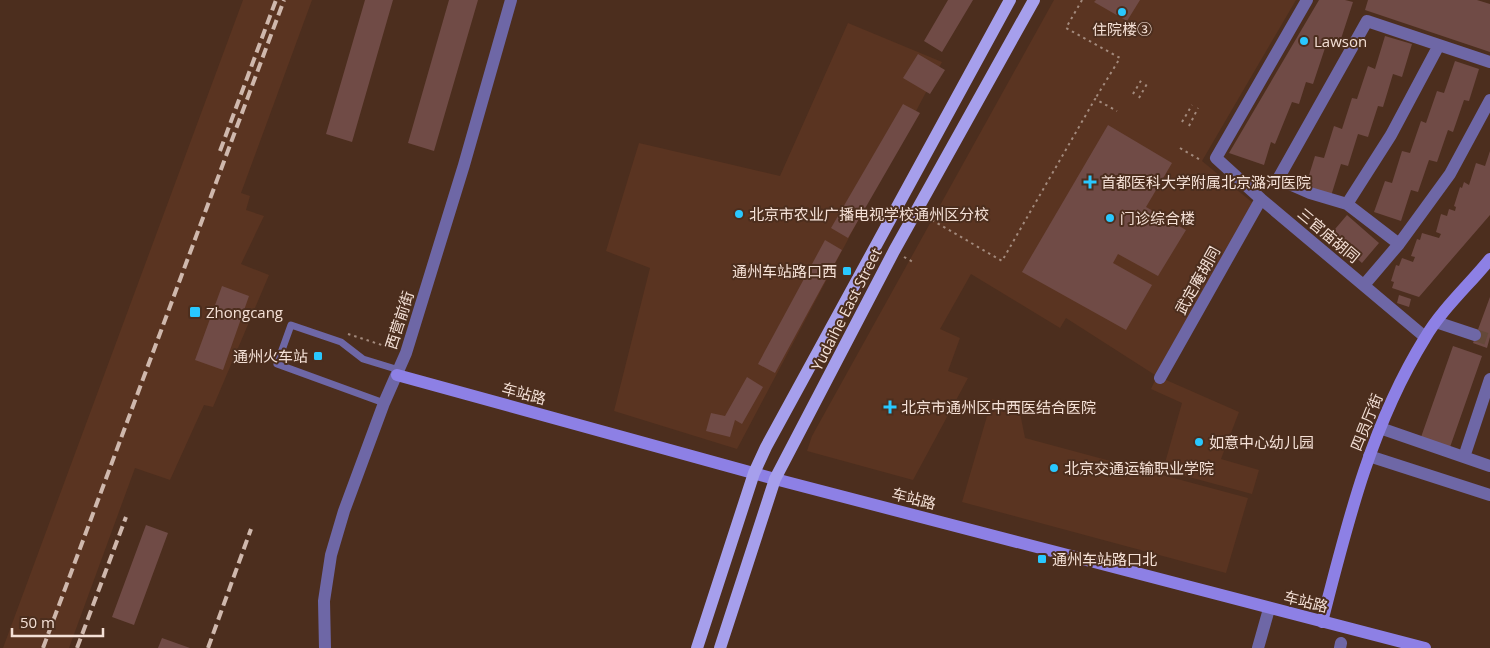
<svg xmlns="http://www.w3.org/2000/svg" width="1490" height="648" font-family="'Open Sans','Noto Sans SC',sans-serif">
<rect width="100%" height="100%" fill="#4c2e1e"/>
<path fill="#5a3421" d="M243 0H312L241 193 250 196 246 210 264 216 241 264 269 275 213 407 204 405 170 480 135 468 69 648H3Z
M1054 0H1296L1202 161 1253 203 1155 375 1066 318 1060 328 971 274 940 329 960 338 948 371 968 378 913 480 807 451 812 436Z
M848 23 942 62 737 449 614 411 650 268 606 251 639 143 780 176Z
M1157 376 1239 412 1221 459 1259 470 1252 494 1163 470 1182 403 1151 389Z
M992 399 1019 408 1025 438 1248 498 1226 573 962 502Z"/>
<path fill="#704b46" d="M365 0H393L352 142 326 134Z
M449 0H478L434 151 408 143Z
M948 0H973L942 52 924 41Z
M1096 0H1140L1127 21 1094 2Z
M1319 0H1345L1353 2 1339 45 1327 42 1313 84 1306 82 1299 104 1292 102 1275 144 1271 142 1264 165 1229 153Z
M1368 0H1477L1490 4V52L1365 10Z
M1385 36 1412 44 1402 77 1393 74 1383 107 1378 106 1368 137 1358 134 1348 166 1341 164 1331 196 1305 188 1315 156 1324 158 1334 126 1342 129 1352 98 1357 99 1368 66 1375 69Z
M918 54 945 70 930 94 903 78Z
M1455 61 1479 69 1469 101 1464 100 1453 132 1448 130 1437 162 1429 160 1418 192 1411 190 1401 221 1374 212 1385 181 1392 183 1402 151 1410 153 1421 121 1426 123 1437 91 1444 93Z
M903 104 920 113 848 238 831 228Z
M1108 125 1172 163 1146 207 1186 230 1158 276 1118 254 1113 263 1152 285 1126 330 1022 272Z
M1490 151V215L1419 297 1392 288 1394 282 1391 281 1396 265 1399 266 1402 258 1413 262 1415 257 1411 256 1417 239 1420 240 1422 233 1439 238 1441 234 1436 232 1441 214 1447 216 1449 209 1455 211 1456 207 1454 206 1460 187 1462 188 1464 182 1469 185 1476 163 1485 166Z
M1347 215 1379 243 1362 263 1330 235Z
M825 240 842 250 775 373 758 364Z
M222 286 249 296 223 370 195 360Z
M1399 295 1411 299 1409 307 1397 303Z
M1490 297V337L1487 348 1473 343Z
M1453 346 1482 356 1449 450 1420 440Z
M747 377 763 387 742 424 735 420 730 437 706 431 711 413 725 416Z
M146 525 168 533 134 625 112 617Z
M162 638 190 648H158Z"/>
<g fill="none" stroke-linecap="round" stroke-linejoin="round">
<path stroke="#65493a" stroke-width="12" stroke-dasharray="12 6" stroke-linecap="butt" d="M1475 335 1490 340"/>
<path stroke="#a38a7d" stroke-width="2" stroke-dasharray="2.5 4" stroke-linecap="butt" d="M1082 0 1066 28 1120 58 1095 99
M1133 94 1142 79
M1139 98 1148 82
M1182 122 1192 105
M1189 126 1198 108
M1180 148 1202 161
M932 220 1002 261 1095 99 1117 111
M904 257 913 262
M348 334 394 349"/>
<path stroke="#6e67a6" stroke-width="7" d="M384 403 277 364 291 325 341 342 363 359 399 370"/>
<path stroke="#6e67a6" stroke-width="12" d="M1307 0 1216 158 1261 199 1425 337
M1347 204 1391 135 1439 45
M1399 244 1347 204 1310 193 1278 179 1367 21 1490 62
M1364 285 1399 244 1450 174 1490 100
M1436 322 1475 335
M1160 378 1261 199
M1380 428 1490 466
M1369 456 1490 495
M1464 457 1490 379
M325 648 324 601 331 555 344 511 384 403 406 353 464 165 511 0
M1258 648 1269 609
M1340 648 1341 643"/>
<path stroke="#8d80e5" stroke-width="12" d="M397 375 775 479 1425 648
M1322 622C1347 524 1371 425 1425 338 1442 309 1469 285 1490 259"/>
<path stroke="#a69fec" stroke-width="12" d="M697 648 754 473 766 447 1010 0
M720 648 775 479 894 251 1034 0"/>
<path stroke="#cfb8ad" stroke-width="4" stroke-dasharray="10 5" stroke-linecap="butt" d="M220 151 276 0
M43 648 284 0
M77 648 126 517
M208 648 251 529"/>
</g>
<g fill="#29c8ff" stroke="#4c2e1e" stroke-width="2">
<circle cx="1122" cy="12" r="5"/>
<circle cx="1304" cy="41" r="5"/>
<path d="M1087.5 174.5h5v5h5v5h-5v5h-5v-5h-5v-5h5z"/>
<circle cx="739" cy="214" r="5"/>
<circle cx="1110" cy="218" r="5"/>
<rect x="842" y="266" width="10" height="10" rx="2.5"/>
<rect x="189" y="306" width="12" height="12" rx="2.5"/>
<rect x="313" y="351" width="10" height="10" rx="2.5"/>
<path d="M887.5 399.5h5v5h5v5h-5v5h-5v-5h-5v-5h5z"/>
<circle cx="1199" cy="442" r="5"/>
<circle cx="1054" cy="468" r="5"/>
<rect x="1037" y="554" width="10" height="10" rx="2.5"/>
</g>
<g text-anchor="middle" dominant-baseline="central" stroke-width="4" stroke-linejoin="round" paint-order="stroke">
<g font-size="15" fill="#f4e0d6" stroke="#4c2e1e" text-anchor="start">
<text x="1122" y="29" text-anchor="middle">住院楼③</text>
<text x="1314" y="41">Lawson</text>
<text x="1101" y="182">首都医科大学附属北京潞河医院</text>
<text x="749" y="214">北京市农业广播电视学校通州区分校</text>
<text x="1120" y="218">门诊综合楼</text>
<text x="837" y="271" text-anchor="end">通州车站路口西</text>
<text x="206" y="312">Zhongcang</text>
<text x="308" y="356" text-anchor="end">通州火车站</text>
<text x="901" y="407">北京市通州区中西医结合医院</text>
<text x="1209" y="442">如意中心幼儿园</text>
<text x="1064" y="468">北京交通运输职业学院</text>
<text x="1052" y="559">通州车站路口北</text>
</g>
<g font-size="15" fill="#f4e0d6" stroke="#4c2e1e">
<text transform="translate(1329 235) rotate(40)">三官庙胡同</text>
<text transform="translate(1197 280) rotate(-61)">武定庵胡同</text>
<text transform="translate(846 309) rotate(-63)">Yudaihe East Street</text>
<text transform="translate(399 320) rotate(-72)">西营前街</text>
<text transform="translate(524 393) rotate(15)">车站路</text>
<text transform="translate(1366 422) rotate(-68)">四员厅街</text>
<text transform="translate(914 498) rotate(14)">车站路</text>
<text transform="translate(1306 601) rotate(14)">车站路</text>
</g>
</g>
<path d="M12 628v8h91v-8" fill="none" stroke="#f4e0d6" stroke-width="2.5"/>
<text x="20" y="628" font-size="15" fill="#f4e0d6" stroke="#4c2e1e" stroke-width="4" paint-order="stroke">50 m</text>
</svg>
